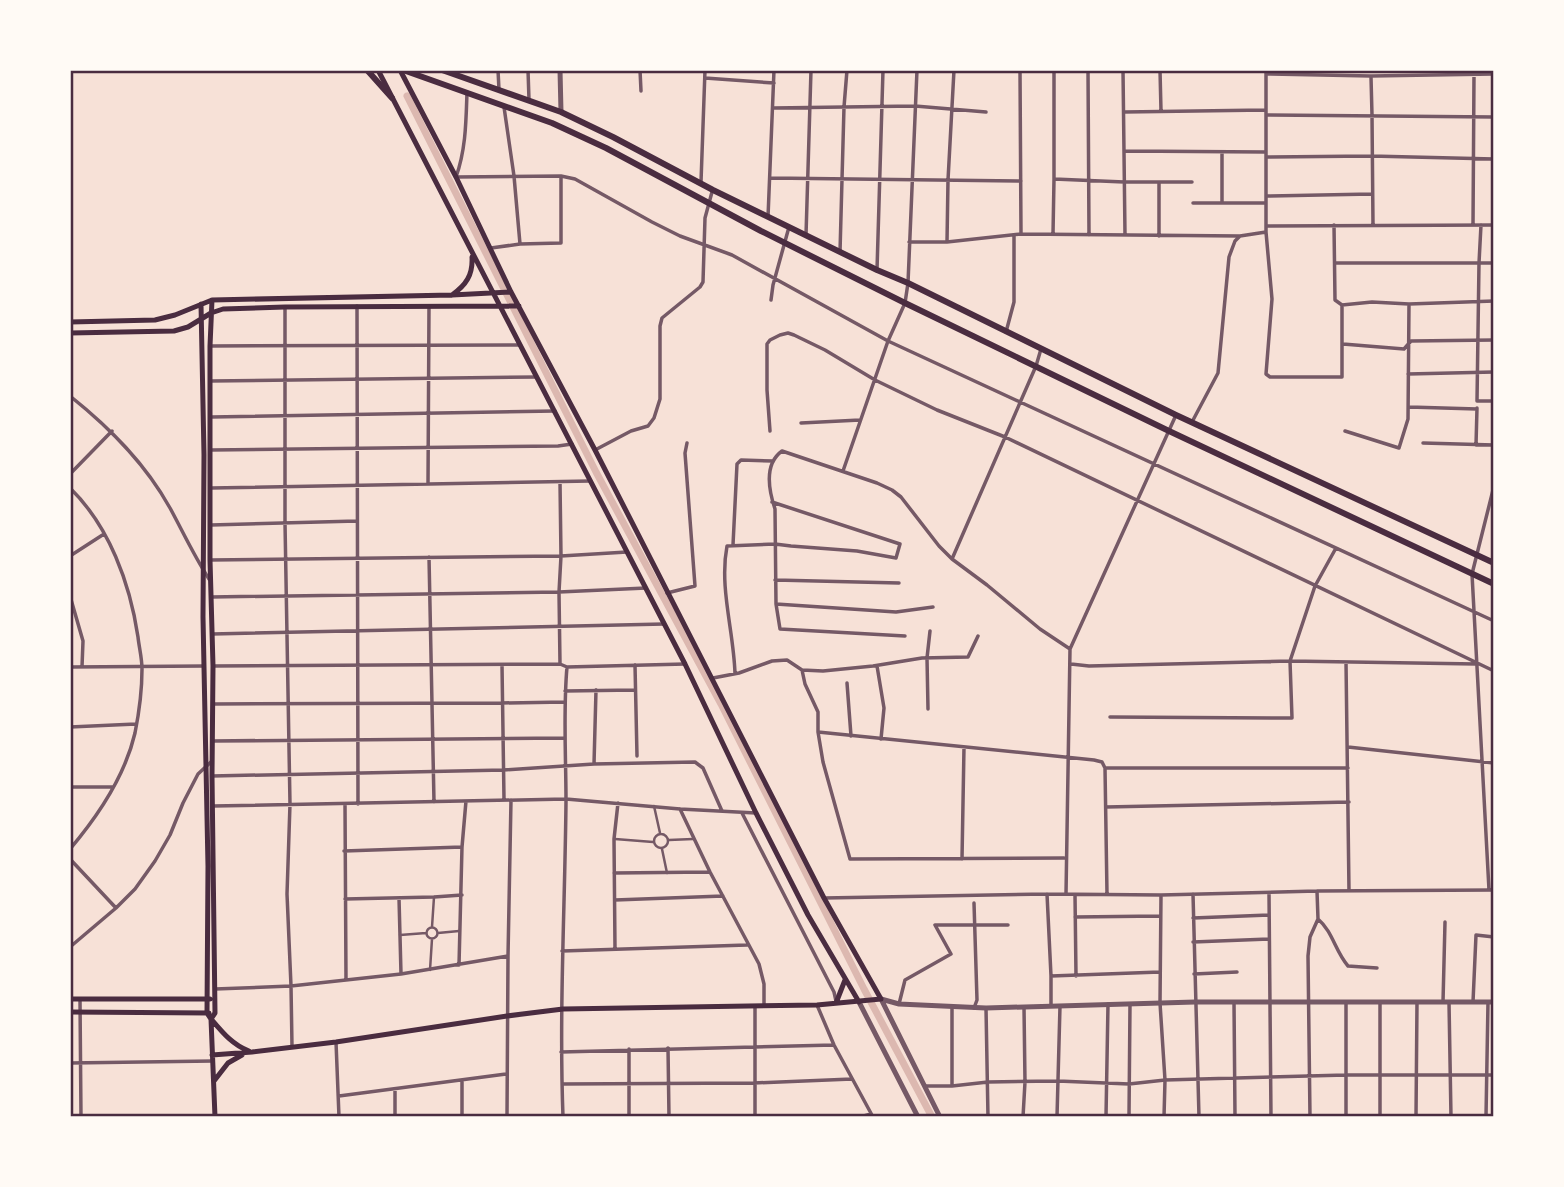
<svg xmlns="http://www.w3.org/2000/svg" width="1564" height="1187" font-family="'Fira Sans',sans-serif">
<rect width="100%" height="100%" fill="#f7e1d7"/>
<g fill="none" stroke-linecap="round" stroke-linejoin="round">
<path stroke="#dcb8b0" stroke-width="7" d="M407 96 596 472 721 704 864 989 932 1117"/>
<path stroke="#755966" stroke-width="2.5" d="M654 806 660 833
M654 841a7 7 0 1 1 14 0a7 7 0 1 1-14 0Z
M615 839 653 842
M669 840 693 839
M662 849 667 873
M432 927 434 897
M426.5 933a5.5 5.5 0 1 1 11 0a5.5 5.5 0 1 1-11 0Z
M438 933 459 931
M400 935 426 933
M430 970 432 939"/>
<path stroke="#755966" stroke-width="3.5" d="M498 70 499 90
M528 70 529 100
M640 70 641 91
M1020 70 1021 234
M1088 70 1089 235
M1123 70 1125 235
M1160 70 1161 111
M1266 70V232L1272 299 1266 374 1270 377H1342V305L1335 300 1334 225
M1266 74 1371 76 1494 74
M1371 77 1372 115 1373 225
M705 78 774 83
M467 92C466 121 466 149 456 177L561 176 575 179 652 222 680 236 732 255 888 341 1494 621
M773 108 915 106 986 112
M1124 112 1266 110
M1267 115 1494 117
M1124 151 1265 152
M1222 153V203
M1266 157 1371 156 1494 159
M770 178 1021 181
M1054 179 1124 182H1192
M701 182 705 70
M1159 182V236
M1266 196 1372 194
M1193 203H1266
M768 217 774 70
M1473 225 1474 74
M1481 225 1479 263 1477 401H1494
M1266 226 1494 225
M1053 234 1054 179V70
M806 235 811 70
M909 242H947L1021 234 1240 236 1266 232
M947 242 948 180 954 70
M520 244 561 243V177
M491 248 520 244 514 176 504 107
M840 252 844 107 847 70
M1335 263H1494
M877 270 883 70
M771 300 773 285 789 227
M1342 305 1372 302 1409 304 1494 301
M357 306 358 804
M285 307V523L290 804 287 894 291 986 292 1046
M1006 332 1014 302V235
M1343 344 1404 349 1411 341 1494 340
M210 346 520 345
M1408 374 1494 372
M210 381 537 377
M70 396C110 428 145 463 170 508 183 532 194 556 209 579
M1409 407 1477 409
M211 417 555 411
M1192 422 1218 373 1229 257 1235 241 1240 236
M801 423 860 420
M770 431 767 390V344L770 340 780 335 788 333 794 335 825 350 875 380 937 410 1005 437 1494 671
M1345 431 1399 448 1408 419 1409 304
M1423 443 1494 445
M1476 445 1477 408
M211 450 558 446 572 444
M595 450 631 431 648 426 654 418 660 399V326L662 318 700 287 703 282 705 218 712 192
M843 471 888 341 905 303 908 283 917 70
M70 474 112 431
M560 482 561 556 559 592 560 664
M428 484 429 306
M70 488C109 526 130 583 138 637 139 647 142 658 142 669 142 689 139 713 135 733 125 776 98 816 70 849
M211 488 590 481
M211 525 357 521
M733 545 737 464 741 460 773 461
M70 556 104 534
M429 557 434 802
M952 559 1036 366 1041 349
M210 560 561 556 627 552
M775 580 899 583
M667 593 695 586 685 453 687 443
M70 596 83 641 82 667
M211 597 559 592 646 588
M776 604 896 612 933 607
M212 634 664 624
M905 636 780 629 776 604 775 509C769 491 764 464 782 451L877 483 892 490 901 497 939 546 952 559 987 585 1040 629 1070 649
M1346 662 1349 891
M1071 664 1089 666 1290 661 1476 664
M502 665 504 799
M635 665 637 756
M213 666 560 664 567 667 685 664
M877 666 884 708 881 739
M70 667 204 666
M802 670 805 684 818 712V732L823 762 850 859 1064 858
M735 674C734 632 719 588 727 546L775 544 791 546 857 551 896 558 900 544 772 502
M713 678 739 673 772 661 787 660 802 670 823 671 873 666 922 658 968 657 978 636
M847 683 851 736
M565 691 635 690
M214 704 502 703 565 702
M928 709 927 658 930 631
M1110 717 1292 718 1290 661 1315 586 1336 548
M70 727 136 724
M818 732 1094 760 1102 762 1105 768H1348
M212 741 564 738
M1348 747 1494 763
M594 764 596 690
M1105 768 1107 894
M212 776 504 770 594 764 695 762 703 768 722 811
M70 787H113
M345 804 346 980
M213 806 566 799 680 809 756 813
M1106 807 1349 802
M680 809 710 872 759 964 764 984V1006
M742 813 834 992 836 1001
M344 851 462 847
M70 859 116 908
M962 859 964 747
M614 873 710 872
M1489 890 1472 574 1494 486
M1269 893 1271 1117
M1047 894 1051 976V1006
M1066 894 1070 649 1176 415
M1193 894 1199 1117
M1075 895 1076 976
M1161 895 1160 1003 1165 1080 1164 1117
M399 898 401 974
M824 898 1047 894 1161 895 1317 891 1494 890
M345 899 434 897 462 895
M615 900 723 896
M974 903 977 1000 974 1008
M1075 917 1160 916
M1193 918 1269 915
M1318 919C1333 932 1335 951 1348 966L1377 968
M1193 942 1269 939
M70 947 116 908 135 889 155 861 170 835 183 803 198 774 212 761
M615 949 614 839 618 803
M562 951 747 945
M459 965 462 847 466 801
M1194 974 1237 972
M1051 976 1160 972
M215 989 291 986 401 974 508 956
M80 999 81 1117
M1234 1002 1235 1117
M1346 1002V1117
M1443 1002 1445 922
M1449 1002 1451 1117
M1473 1002 1476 935 1494 937
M899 1004 905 980 951 954 935 925H1008
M817 1005 834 1045 873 1117
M952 1008V1086
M986 1008 988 1117
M336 1042 339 1117
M668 1048 669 1117
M561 1052 834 1045
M70 1063 213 1061
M562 1084 754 1083 852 1079
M925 1086H952L988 1082 1058 1081 1129 1084 1165 1080 1346 1075H1494
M395 1089V1117
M339 1096 506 1074
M462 1117V1081
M507 1117 508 956 511 800
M563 1117C559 1011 565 906 566 801 566 756 563 711 567 667
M629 1117V1049
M755 1117V1007
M844 1117H860L871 1114
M1023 1117 1025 1082 1024 1007
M1057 1117 1060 1006
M1106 1117 1108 1004
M1129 1117 1130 1004
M1310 1117 1308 956 1310 937 1318 919 1317 891
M1380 1117V1002
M1416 1117 1417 1002
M1486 1117 1488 1002"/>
<path stroke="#755966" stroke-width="5" d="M560 70 561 112
M881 999 899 1004 986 1008 1195 1002H1494
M881 999 940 1117
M859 1002 918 1117"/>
<path stroke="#4a2c40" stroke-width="5" d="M378 70 685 664 756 813 808 915 859 1002
M452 295C466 285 473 275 472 257
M201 304 204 455 203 617 208 866 207 1013 211 1019 215 1117
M70 322 155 320 175 315 212 300 452 295 511 292
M70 333 174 331 188 327 211 313 223 309 285 307 519 306
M70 999H210
M836 1003 845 980
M70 1012 209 1013
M211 1019 215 1013 212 776 213 666 210 560V346L212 300
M212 1020C223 1033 233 1045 249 1051
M212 1055 252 1052 336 1042 507 1016 563 1009 817 1005 881 999 824 898 595 450 511 292 456 177 400 70
M214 1081 228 1063 242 1055"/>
<path stroke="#4a2c40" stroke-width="6" d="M367 70 392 98"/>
<path stroke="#4a2c40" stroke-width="6" d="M403 70 552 123 606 148 761 231 905 303 1169 431 1494 584
M442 70 561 112 613 137 713 190 877 270 908 283 1176 415 1494 563"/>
</g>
<rect width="1564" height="1187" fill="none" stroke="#fffaf5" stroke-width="144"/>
<rect x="72" y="72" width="1420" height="1043" fill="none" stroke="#4a2c40" stroke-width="2.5"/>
</svg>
